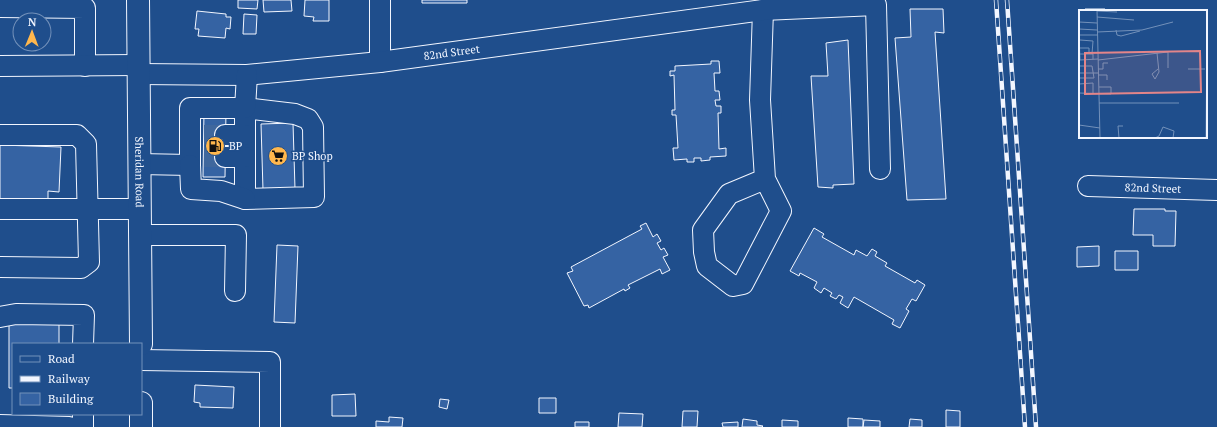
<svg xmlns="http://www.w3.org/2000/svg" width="1217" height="427" font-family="'PT Serif',serif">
<rect width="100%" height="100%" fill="#1f4e8c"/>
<path fill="#3563a3" stroke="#f2f6ff" d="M238 0H258L257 9 238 8Z
M263 0H291L292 11 264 12Z
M305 0H329V21H313L314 17 304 16Z
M422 0H467V3H422Z
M910 9H943L944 33 935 32 946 199 907 200 895 38 911 37Z
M1085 9H1105V11H1085Z
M197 11 226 14V17H231L230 29 226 28 225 38 198 36 199 29H195Z
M244 14 257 15 256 34H243Z
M848 40 854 184 833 185V188L818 187 811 76H828L826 43Z
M711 61H719L720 73H714L715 91H719L720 100H715L716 106H721V113H718L719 149 726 148V156L710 157V160L701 161V158H694V162H687V159L674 160 673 148H678L676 115H672V110H675L674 75 670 76V71H675V66L711 64Z
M204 110H226L225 177H203Z
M293 123 295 189 263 190 261 124Z
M0 145 61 147 59 192 48 191V205L0 203Z
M1134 209H1165V211H1176L1175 246H1153V235H1133Z
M646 223 653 237 657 234 661 241 657 243 661 250 664 248 668 255 663 257 670 270 662 274 660 269 628 285 630 288 625 291 624 289 589 308 588 305 584 306 567 273 573 271 571 267 642 229 640 226Z
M814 228 824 234 822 237 854 255 856 250 867 256 872 249 877 252 875 256 887 263 885 266 915 283 917 280 925 285 916 301 912 299 906 309 909 311 900 328 892 324 894 320 854 297 848 308 840 303 843 297 839 295 836 299 830 296 832 293 824 288 821 293 814 288 817 282 800 273 799 276 790 271Z
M277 245 298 246 295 323 274 322Z
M1099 246V266L1077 267V247Z
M1115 251H1138V270H1115Z
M9 321H59V344H13V388H9Z
M195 385 234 387 233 408 200 407V403L194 402Z
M355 394 356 416H332V395Z
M539 398H556V413H539Z
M440 399 449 400 447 409 439 407Z
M946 410 960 411V427H946Z
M683 411H698L697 427H682Z
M619 413 643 414 642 427H618Z
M389 417 403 418 402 427H376V421L389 422Z
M848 418 863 419V427H848Z
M743 419 757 421V425L763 426 762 427H742Z
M910 419 922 420V427H909Z
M782 420 798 421V427H782Z
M864 420 880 421V427H863Z
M575 422H589V427H575Z
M738 422V427H723L722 423Z"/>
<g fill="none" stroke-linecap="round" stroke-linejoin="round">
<path stroke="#3f679d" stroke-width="20" stroke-dasharray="20 10" stroke-linecap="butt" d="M204 135H225
M204 157H225"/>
<defs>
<g id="minor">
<path d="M0 7 85 8V66"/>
<path d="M763 10 760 100 765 179 781 211 743 284 733 286 707 266 704 252 703 230 729 194 765 179"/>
<path d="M380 62V0"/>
<path d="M0 66 138 65"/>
<path id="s1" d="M139 74 247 75 380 62 763 10 876 5 880 169"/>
<path d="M245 108 295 114 308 119 313 127 314 197 245 199Z"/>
<path d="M0 135H77L86 144 89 262 81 268 0 267"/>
<path d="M225 135H245"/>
<path d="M225 157H245"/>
<path d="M139 164 190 165V108H245L247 75"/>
<path d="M190 165 191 189 221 191 245 199"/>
<path id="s2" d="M1088 186 1217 190"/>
<path d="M0 209H140"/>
<path d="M140 235H236L235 291"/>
<path d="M0 317 16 314 84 315 83 344"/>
<path d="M141 360 270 362V427"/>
<path d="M0 425 69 427"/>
<path d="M83 427V414"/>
</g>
<g id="major">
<path id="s3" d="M138 0 141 344"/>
<path d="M141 403V427"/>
</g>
</defs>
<use href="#minor" stroke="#f2f6ff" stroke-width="22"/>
<use href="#major" stroke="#f2f6ff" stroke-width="24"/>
<use href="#minor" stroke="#1f4e8c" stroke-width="20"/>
<use href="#major" stroke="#1f4e8c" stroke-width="22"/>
<defs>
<path id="rail" d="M996 0 1025 427
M1007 0 1036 427"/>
</defs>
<use href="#rail" stroke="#f2f6ff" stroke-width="4.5"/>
<use href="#rail" stroke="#1f4e8c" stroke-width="3" stroke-dasharray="9" stroke-linecap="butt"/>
</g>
<defs>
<symbol id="fuel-disc" viewBox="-11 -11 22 22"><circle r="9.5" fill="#ffb74d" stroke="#1f4e8c"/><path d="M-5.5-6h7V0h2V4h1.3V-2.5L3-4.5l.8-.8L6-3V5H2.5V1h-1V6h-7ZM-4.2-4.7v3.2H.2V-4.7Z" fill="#111"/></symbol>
<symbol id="supermarket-disc" viewBox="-11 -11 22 22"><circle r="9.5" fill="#ffb74d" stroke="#1f4e8c"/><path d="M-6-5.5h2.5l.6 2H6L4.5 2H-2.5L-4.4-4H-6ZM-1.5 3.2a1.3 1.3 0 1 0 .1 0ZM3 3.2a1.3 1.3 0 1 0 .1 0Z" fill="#111"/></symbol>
</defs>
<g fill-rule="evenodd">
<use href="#fuel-disc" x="204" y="135" width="22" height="22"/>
<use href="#supermarket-disc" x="267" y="145" width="22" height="22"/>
</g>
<g text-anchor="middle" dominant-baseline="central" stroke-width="3" stroke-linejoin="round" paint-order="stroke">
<g font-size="11" fill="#f2f6ff" stroke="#1f4e8c">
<text stroke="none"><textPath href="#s1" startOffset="314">82nd Street</textPath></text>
<text stroke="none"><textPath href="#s3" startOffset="172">Sheridan Road</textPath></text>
<text stroke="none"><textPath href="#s2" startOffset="65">82nd Street</textPath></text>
</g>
<g font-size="11" fill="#f2f6ff" stroke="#1f4e8c" text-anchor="start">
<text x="229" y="146">BP</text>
<text x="292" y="156">BP Shop</text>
</g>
</g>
<g transform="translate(1079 10)">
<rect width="128" height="128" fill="#1f4e8c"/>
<path fill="none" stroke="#7391ba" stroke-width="1" d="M18 0 21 128M18 1 38 2M18 7 55 10M0 12 18 13M0 19 18 20M37 20 38 25 42 26 61 21M18 22 63 20 94 12M0 25 1 50 19 49M0 25H19M1 30 14 31 13 44M1 38H10V44M78 43 80 62 76 69 73 64 79 59M1 44H14V49M19 50 89 42V58M0 56H13L15 68H0M19 59H24V53H29M109 59H126M0 63H19M19 65H28V70M0 74 14 73V84M0 83 32 84V77H20M20 93H100M0 115 21 118M40 128 39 116H44M76 128 80 126 84 117 95 121 94 128M127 128 128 25"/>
<path fill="#e38589" fill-opacity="0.15" stroke="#e38589" stroke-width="2" d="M121 41 122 82 6 84V43Z"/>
<rect width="128" height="128" fill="none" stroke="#f2f6ff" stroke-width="2"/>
</g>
<rect x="12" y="343" width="130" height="72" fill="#1f4e8c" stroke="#7391ba"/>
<rect x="20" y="356" width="20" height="6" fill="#1f4e8c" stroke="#7391ba"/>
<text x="48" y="363" font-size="12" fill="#f2f6ff">Road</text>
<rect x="20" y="376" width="20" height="6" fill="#f2f6ff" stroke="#7391ba"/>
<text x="48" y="383" font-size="12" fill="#f2f6ff">Railway</text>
<rect x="20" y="393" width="20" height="12" fill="#3563a3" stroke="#7391ba"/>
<text x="48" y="403" font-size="12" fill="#f2f6ff">Building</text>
<g transform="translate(32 32) rotate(1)"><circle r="19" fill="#1f4e8c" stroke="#7391ba"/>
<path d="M0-3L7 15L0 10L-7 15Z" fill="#ffb74d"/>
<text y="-6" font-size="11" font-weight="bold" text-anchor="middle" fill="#f2f6ff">N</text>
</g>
</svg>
